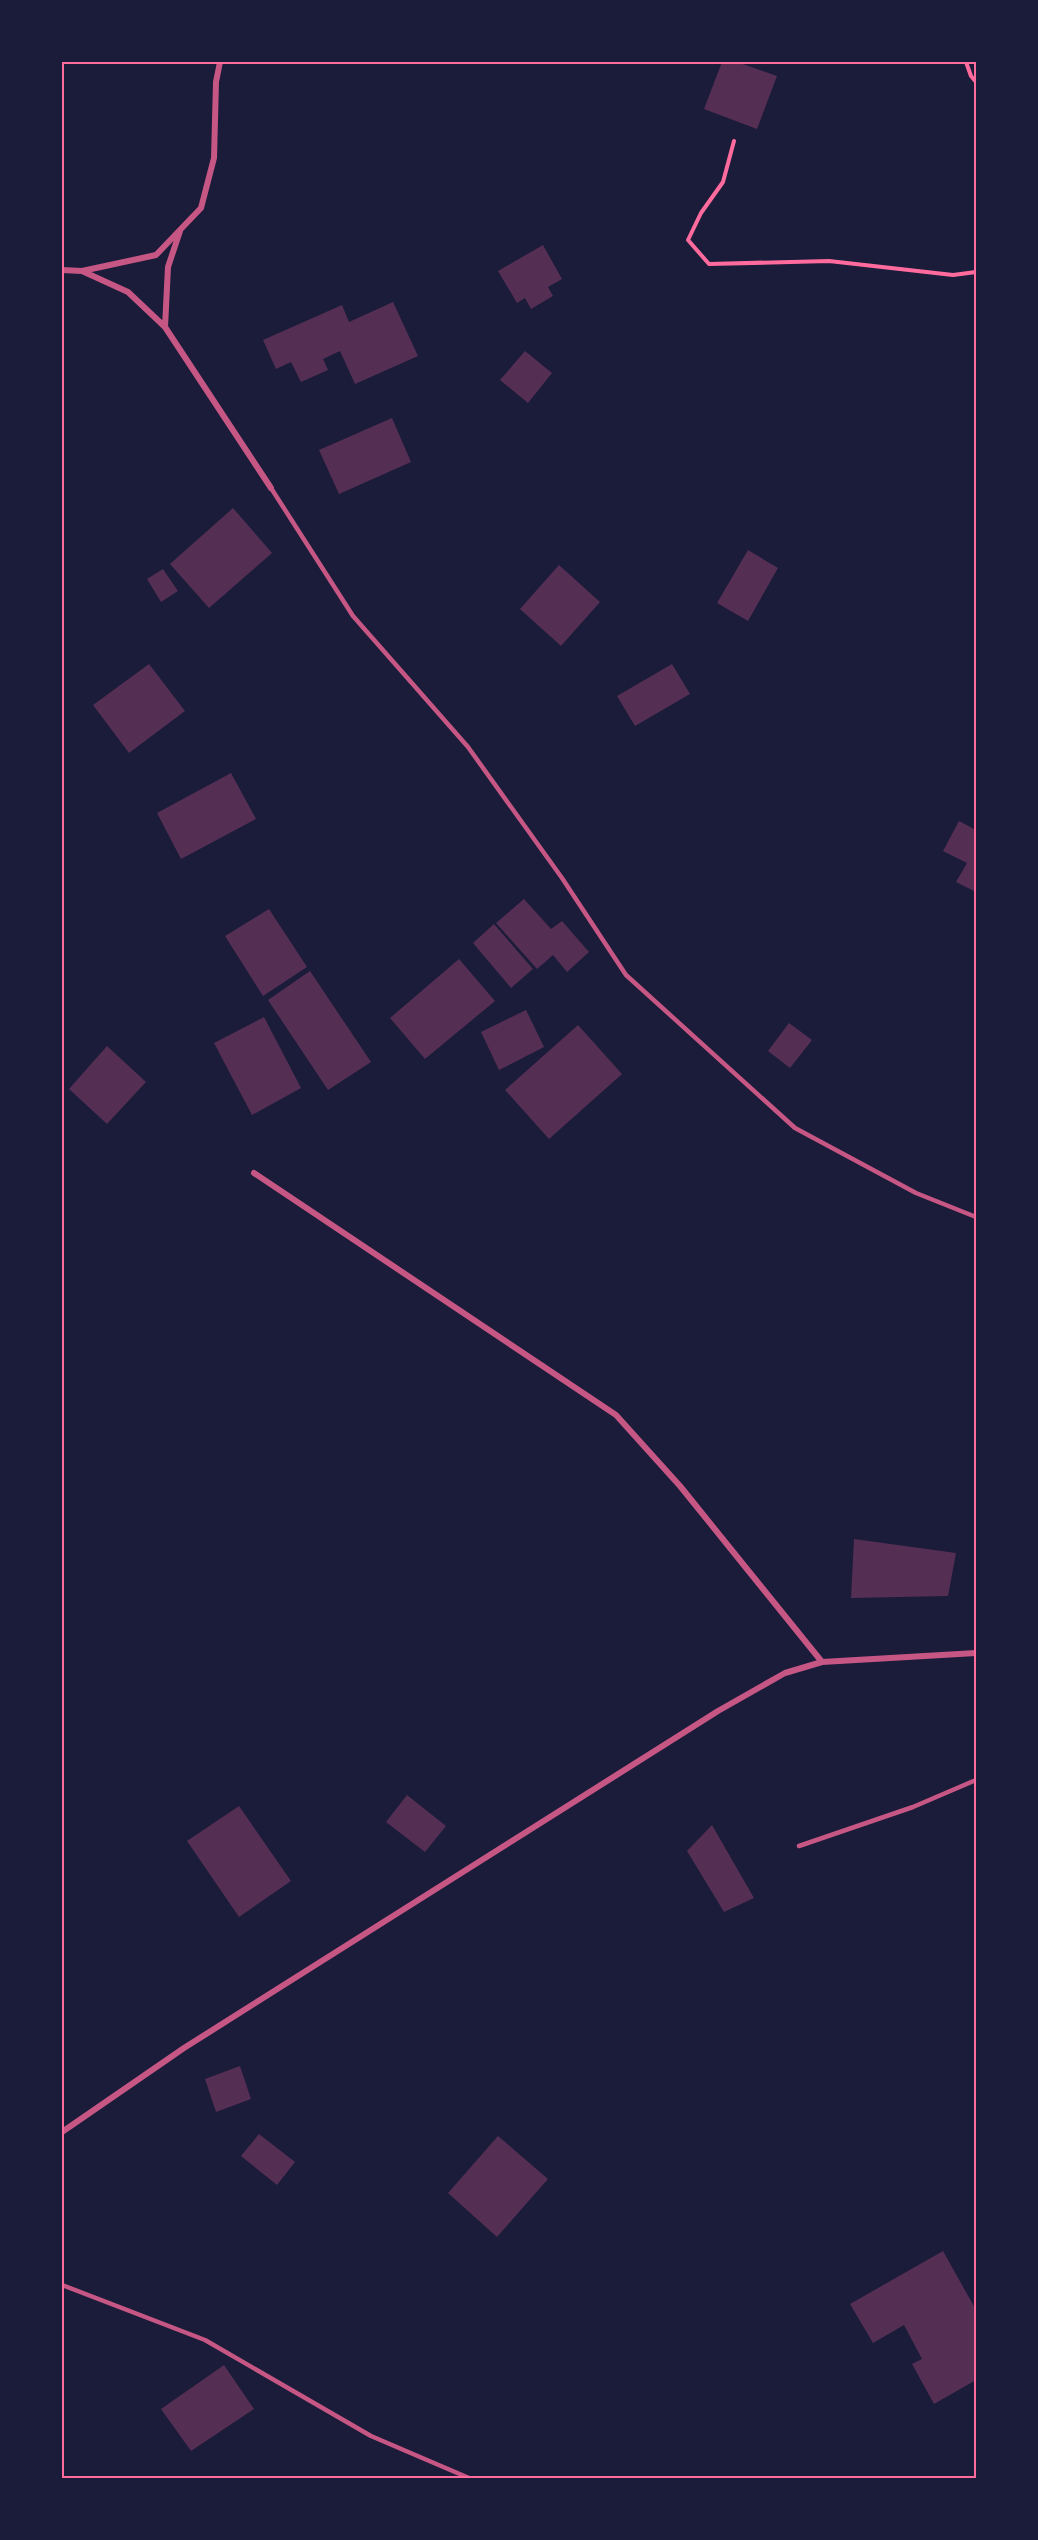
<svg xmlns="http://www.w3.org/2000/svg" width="1038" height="2540" font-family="'Nunito Sans',sans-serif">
<rect width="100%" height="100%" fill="#1b1b3a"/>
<path fill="#542f53" d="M722 62H737L777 76 757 129 704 109Z
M543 245 562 279 548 287 553 296 531 309 525 298 517 303 498 271Z
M393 302 418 356 355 384 340 351 323 359 328 370 301 382 291 362 276 369 263 340 342 305 349 322Z
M525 351 552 373 528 403 500 380Z
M392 418 411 462 339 494 319 450Z
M233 508 272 553 209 608 170 564Z
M748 550 778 568 748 621 717 603Z
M559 565 600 602 561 646 520 609Z
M163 569 178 591 161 602 147 579Z
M149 664 185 711 129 753 93 705Z
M672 664 690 694 635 726 617 696Z
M231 773 256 819 181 859 157 813Z
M959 821 976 830V892L956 882 967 863 943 851Z
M524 899 551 929 562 921 589 952 567 972 553 955 537 969 496 923Z
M269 909 307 967 263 996 225 936Z
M494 924 533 969 511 988 473 943Z
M459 959 495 1001 425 1059 390 1018Z
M310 971 371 1062 328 1090 268 1000Z
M526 1010 544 1047 499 1070 481 1032Z
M264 1017 301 1088 252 1115 214 1043Z
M789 1023 812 1040 790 1068 768 1051Z
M578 1025 622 1074 549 1139 505 1090Z
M107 1046 146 1082 107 1124 69 1089Z
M854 1539 956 1553 948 1596 851 1598Z
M407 1795 446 1826 425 1852 386 1822Z
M239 1806 291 1881 239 1917 187 1841Z
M712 1825 754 1898 724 1912 687 1851Z
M240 2066 251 2099 216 2112 205 2079Z
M259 2134 295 2162 277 2185 241 2156Z
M498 2136 548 2179 497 2237 448 2193Z
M943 2251 976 2310V2380L934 2404 912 2364 922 2359 904 2325 873 2343 850 2304Z
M224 2365 254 2409 191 2451 161 2409Z"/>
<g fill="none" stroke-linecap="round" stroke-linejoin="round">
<path stroke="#ff6b9d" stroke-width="4" d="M966 62 971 76 976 82
M734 141 723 182 701 213 688 240 709 264 829 261 953 275 976 272"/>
<path stroke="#c65784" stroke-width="4.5" d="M271 488 353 616 468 747 562 878 626 975 795 1128 916 1193 976 1217
M799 1846 913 1807 976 1780
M62 2285 205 2340 371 2436 469 2478"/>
<path stroke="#c65784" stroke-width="6" d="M180 231 168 267 165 327 271 488
M62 270 82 271 156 255 201 208 214 158 216 82 220 62
M82 271 128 292 165 327
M254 1173 616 1415 680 1486 822 1662
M62 2132 184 2048 718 1711 785 1673 822 1662 976 1653"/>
</g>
<rect width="1038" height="2540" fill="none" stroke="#1b1b3a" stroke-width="126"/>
<rect x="63" y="63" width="912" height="2414" fill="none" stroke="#ff6b9d" stroke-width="2"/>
</svg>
